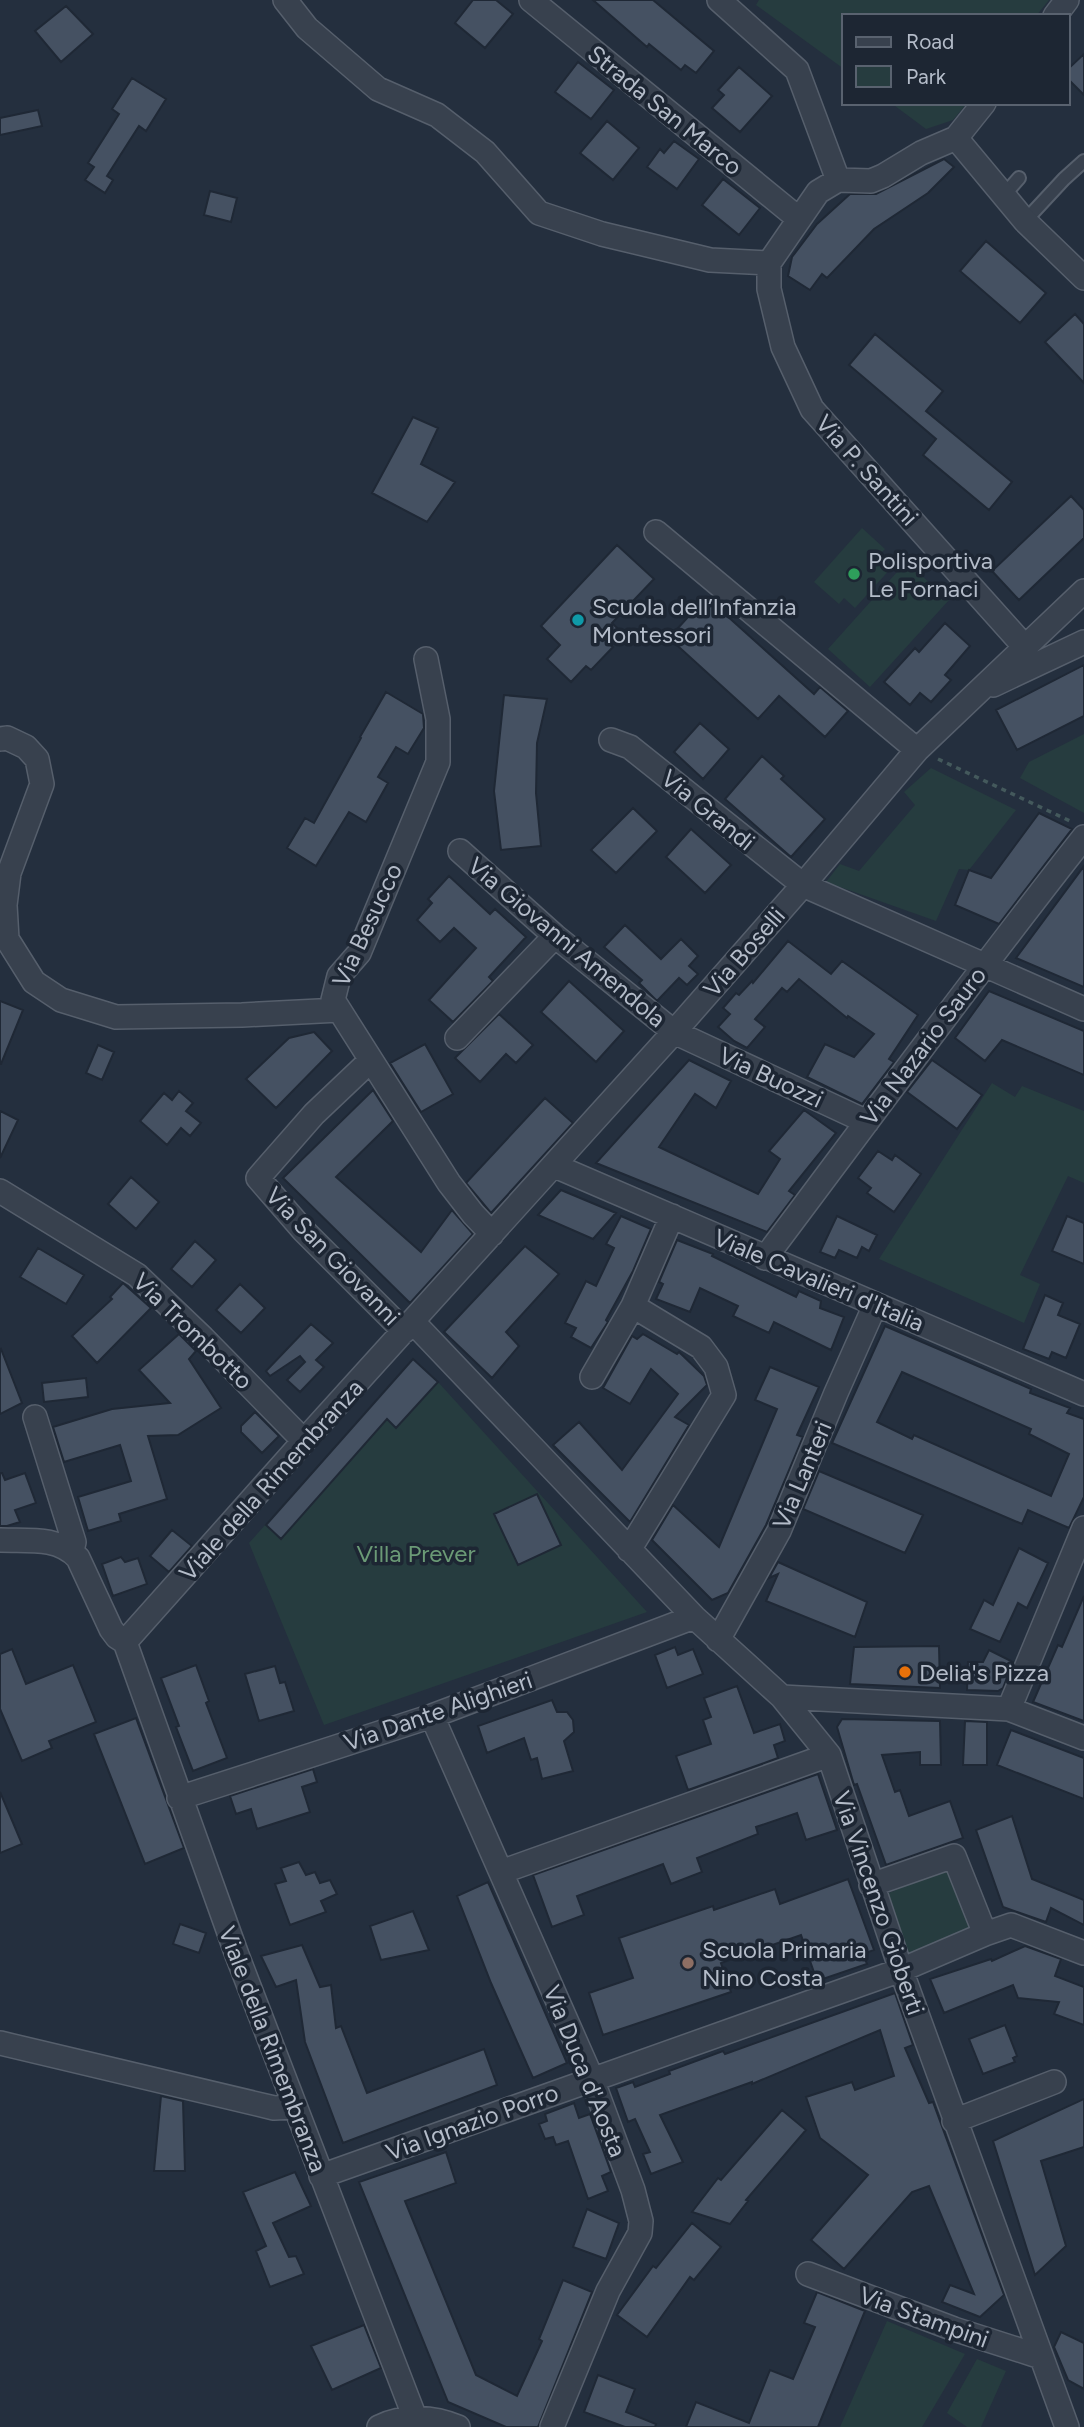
<svg xmlns="http://www.w3.org/2000/svg" width="1084" height="2427" font-family="Figtree,sans-serif">
<rect width="100%" height="100%" fill="#242f3e"/>
<path fill="#263c3f" d="M759 0H1049L1036 16H844V69L756 5Z
M891 103H967L953 120 926 129Z
M862 528 885 549 880 554 893 566 855 608 844 598 839 604 814 582Z
M906 562 949 600 870 687 828 649Z
M1084 734V813L1020 778 1029 762Z
M931 768 1016 810 969 870 959 869 936 921 826 882 840 864 859 871 915 805 904 792Z
M992 1083 1015 1097 1022 1086 1084 1111V1183L1068 1176 1020 1275 1040 1284 1024 1323 879 1259Z
M413 1359 438 1382 647 1612 324 1725 249 1543Z
M954 1867 978 1930 910 1956 886 1894Z
M887 2321 965 2354 922 2427H840Z
M977 2359 1006 2371 981 2427H967L947 2413Z"/>
<path fill="#455162" stroke="#1f2835" stroke-width="2" fill-rule="evenodd" d="M473 0H496L513 14 485 48 455 23Z
M593 0H653L714 51 696 73 685 65 681 70 649 44 647 47Z
M66 6 93 34 61 62 35 31Z
M1084 54V95L1068 79V69Z
M578 62 614 90 591 119 555 92Z
M739 67 772 96 740 132 712 108 724 95 718 90Z
M132 78 166 99 146 131 139 126 107 176 113 180 105 193 85 180 94 167 88 163 119 114 112 109Z
M38 110 42 126 0 135V118Z
M607 121 639 148 613 180 580 153Z
M674 141 699 159 677 189 647 167 660 149 664 153Z
M944 159 954 167 928 193 874 229 827 278 822 274 810 290 788 276 792 257 817 224 850 194H876Z
M723 179 760 208 739 235 702 205Z
M210 191 237 198 231 222 204 215Z
M986 241 1046 293 1020 323 960 271Z
M1075 314 1084 324V383L1045 342Z
M875 334 943 391 926 411 1012 482 989 510 923 455 936 439 849 365Z
M413 417 438 428 421 464 455 482 427 522 372 493Z
M1071 496 1084 510V538L1019 600 992 571Z
M617 545 654 579 612 623 621 632 609 644 613 647 591 670 586 666 571 682 547 659 560 645 541 626Z
M706 597 814 694 820 687 848 711 825 737 779 696 758 719 669 638Z
M945 623 970 646 945 675 951 680 931 702 920 693 910 705 884 682 915 648 919 652Z
M1084 665V716L1017 750 996 710Z
M386 692 423 714 424 728 408 754 396 747 378 777 388 783 366 822 349 812 316 866 287 848 305 818 314 823 361 738 360 737Z
M504 695 547 699 537 743 536 793 541 846 501 850 494 791Z
M700 723 729 749 703 779 674 752Z
M762 756 784 776 781 779 825 819 791 857 725 799Z
M633 808 657 831 616 873 591 850Z
M1039 813 1072 829 999 924 955 905 969 870 991 878Z
M691 829 731 865 705 893 666 857Z
M1084 866V987L1016 958Z
M449 876 490 914 495 909 526 937 489 977 493 981 453 1022 429 1000 476 948 454 928 440 942 417 920 432 903 428 899Z
M625 925 661 959 681 939 698 956 689 966 698 974 687 985 679 978 657 1001 639 983 642 980 604 947Z
M788 941 831 974 842 961 918 1015 889 1059 894 1062 862 1104 807 1077 825 1044 854 1057 874 1034 848 1016 847 1018 799 979 787 992 782 988 755 1019 765 1027 747 1048 734 1041 718 1027 730 1014 723 1008 736 993 739 995 752 981 753 983Z
M569 981 624 1031 596 1062 541 1012Z
M989 991 1084 1031V1075L1002 1040 985 1061 955 1038Z
M0 1001 23 1010 1 1064H0Z
M499 1014 533 1045 516 1063 506 1054 480 1082 455 1058Z
M314 1032 332 1051 276 1108 246 1079 289 1038Z
M425 1044 453 1094 421 1112 390 1063Z
M98 1045 114 1052 102 1080 86 1073Z
M689 1060 731 1081 716 1108 695 1094 659 1147 758 1194 780 1159 769 1151 804 1110 836 1133 789 1191 795 1195 767 1232 596 1163Z
M932 1060 982 1095 957 1129 907 1092Z
M373 1090 393 1121 336 1177 421 1252 452 1210 473 1234 410 1303 283 1178Z
M179 1091 193 1103 186 1111 201 1123 190 1136 181 1128 167 1145 140 1121 164 1093 172 1100Z
M545 1098 573 1123 491 1213 466 1183Z
M0 1111 18 1120 0 1158Z
M878 1151 892 1160 895 1155 921 1174 894 1212 867 1193 871 1188 858 1178Z
M131 1177 159 1202 136 1229 108 1204Z
M561 1190 616 1213 593 1239 538 1215Z
M621 1216 651 1229 633 1271 606 1320 608 1322 591 1348 571 1337 576 1328 565 1323 586 1281 596 1286 614 1248 606 1244Z
M837 1216 877 1235 869 1251 862 1247 857 1258 839 1250 835 1258 820 1252Z
M1067 1216 1084 1223V1264L1052 1251Z
M677 1240 713 1254 712 1256 796 1297 799 1291 821 1301 820 1308 844 1317 831 1350 774 1322 769 1333 733 1316 738 1306 700 1288 690 1312 656 1299 663 1284 659 1282Z
M195 1241 216 1260 192 1287 171 1269Z
M525 1246 559 1274 506 1332 519 1346 492 1378 444 1332Z
M38 1248 84 1275 66 1304 20 1277Z
M123 1283 151 1308 97 1363 72 1336 112 1299 110 1297Z
M240 1284 265 1308 241 1333 216 1310Z
M1045 1295 1063 1303 1058 1315 1080 1324 1066 1358 1052 1352 1049 1359 1023 1349Z
M311 1324 333 1343 316 1360 324 1367 300 1392 287 1380 305 1362 300 1356 270 1376 266 1371Z
M885 1326 1031 1389 1030 1393 1070 1408 1067 1413 1084 1419V1497L1069 1528 1028 1510 1022 1524 832 1443ZM902 1372 1031 1429 1029 1434 1069 1454 1051 1496 914 1435 912 1439 877 1422Z
M179 1334 196 1351 189 1359 221 1408 178 1435 148 1436 167 1499 119 1514 121 1521 88 1531 78 1497 131 1481 120 1445 64 1462 53 1427 112 1409 170 1403 139 1370Z
M643 1334 677 1354 679 1352 704 1376 707 1385 675 1417 689 1425 630 1522 553 1445 579 1422 622 1470 678 1394 651 1369 630 1404 603 1388 632 1336 637 1339Z
M1 1349 22 1403 0 1414V1350Z
M413 1359 438 1382 396 1428 387 1419 281 1539 266 1525Z
M770 1367 819 1387 797 1435 803 1437 766 1525 728 1593 712 1600 652 1540 673 1505 719 1547 777 1409 755 1400Z
M86 1378 88 1397 44 1402 42 1383Z
M255 1412 279 1436 262 1453 241 1432V1426Z
M819 1471 923 1515 905 1553 803 1509Z
M0 1473H2L5 1480 25 1473 36 1503 15 1510 20 1522 7 1526H0Z
M537 1494 561 1545 518 1565 494 1514Z
M172 1530 192 1546 169 1572 150 1556Z
M1019 1548 1048 1563 1027 1608 1018 1603 1000 1642 970 1629 984 1600 993 1605Z
M121 1557 125 1562 138 1558 147 1584 113 1596 102 1564Z
M778 1562 867 1602 855 1637 766 1601 778 1574 769 1578Z
M1084 1596V1721L1033 1702 1058 1645 1062 1647Z
M939 1646 940 1688 850 1684 854 1647Z
M675 1647 678 1655 693 1649 703 1674 667 1688 655 1655Z
M12 1649 26 1684 73 1665 96 1722 49 1741 52 1748 22 1761 0 1709V1654Z
M989 1650 1013 1662 1003 1688 998 1691 967 1690 968 1662H983Z
M196 1665 209 1701 206 1703 227 1758 193 1771 176 1727 179 1726 161 1678Z
M275 1666 280 1683 285 1682 294 1711 259 1721 245 1674Z
M737 1686 754 1733 780 1724 785 1741 774 1745 778 1758 688 1790 676 1756 711 1744 703 1720 711 1717 704 1698Z
M552 1700 557 1712H567L573 1720 574 1732 564 1741 573 1771 542 1779 537 1758 531 1760 524 1738 487 1753 478 1726Z
M136 1718 184 1848 145 1864 94 1734Z
M842 1719 940 1721 941 1765H920V1752L882 1755 895 1792 900 1790 909 1816 950 1801 963 1838 886 1865 857 1784 854 1785 837 1727Z
M965 1721 987 1722V1765H963Z
M1011 1730 1084 1758V1799L997 1765Z
M313 1769 317 1782 302 1787 310 1812 257 1829 251 1809 236 1814 230 1796Z
M818 1774 837 1830 806 1840 797 1813 756 1827 758 1834 697 1858 702 1872 671 1884 663 1864 577 1896 584 1915 552 1927 533 1875Z
M0 1792 22 1844 0 1853Z
M1012 1816 1032 1879 1084 1900V1925L1051 1908 1046 1922 1003 1907 976 1830Z
M299 1862 306 1875 315 1872 320 1883 330 1880 337 1894 321 1901 326 1912 290 1925 275 1884 286 1881 281 1868Z
M848 1879 874 1950 863 1954 867 1964 817 1981 801 1935 721 1963 731 1992 603 2035 589 1993 633 1978 619 1938 713 1906 714 1910 775 1889 780 1904Z
M488 1882 567 2063 533 2078 491 1983 457 1896Z
M413 1911 429 1950 381 1960 370 1926Z
M180 1924 206 1933 199 1953 173 1944Z
M302 1945 320 1987 331 1985 336 2028 341 2026 367 2093 484 2049 497 2085 343 2143 305 2042 296 1980 276 1987 261 1956Z
M1025 1946 1061 1959 1055 1976 1084 1987V2025L1054 2014 1059 2002 1018 1998 1013 1985 944 2013 930 1979 991 1959 992 1961Z
M895 1993 913 2045 905 2048 929 2103 933 2102 1004 2295 980 2317 942 2302 950 2285 974 2294 929 2186 912 2192 844 2269 811 2240 868 2175 820 2138 806 2097 852 2082 855 2090 894 2076 880 2030 752 2084V2082L660 2115 683 2162 651 2174 643 2154 650 2152 635 2119 628 2122 616 2088 633 2082 635 2087 670 2074 669 2071 723 2051 725 2054Z
M1005 2025 1017 2056 1013 2058 1015 2062 983 2074 969 2039Z
M161 2096 183 2101 185 2171H154Z
M1084 2099V2147L1041 2161 1066 2246 1035 2275 993 2141Z
M574 2103 579 2118 590 2114 611 2172 602 2176 608 2191 588 2199 568 2141 556 2145 553 2137 545 2139 539 2124 547 2121 545 2114Z
M782 2110 806 2130 746 2200 748 2201 730 2224 692 2212 718 2178 721 2180Z
M446 2152 456 2183 405 2201 476 2375 517 2396 542 2341 539 2339 563 2280 592 2292 538 2427H506L448 2402 359 2182Z
M295 2172 311 2206 273 2223 289 2257 296 2256 304 2274 270 2287 256 2251 266 2246 243 2192Z
M587 2209 619 2223 606 2259 573 2247Z
M692 2223 721 2247 694 2280 690 2277 647 2337 617 2315 653 2266 656 2268Z
M817 2292 865 2311 818 2427H686L696 2402 749 2423 770 2370 793 2379 815 2327 804 2323Z
M364 2325 381 2368 332 2390 311 2346Z
M1061 2332 1084 2343V2389L1068 2380 1054 2347Z
M598 2375 635 2389 626 2412 656 2424 655 2427H625L584 2412Z"/>
<g fill="none" stroke-linecap="round" stroke-linejoin="round">
<defs>
<path id="service" d="M1004 195 1019 178
M1025 221 1064 179 1084 161"/>
<path id="minor" d="M285 0 307 28 378 89 437 115 485 152 539 213 602 234 710 260 769 263
M531 0 799 219
M719 0 797 70 838 180
M1055 16 1067 0
M956 138 1025 221 1084 278
M769 263V289L783 347 812 409 1024 646
M769 263 818 192 838 180 871 181 883 176 921 153 956 138 984 103
M656 532 917 750
M426 659 438 719V762L359 953 339 976 333 1000 449 1183 473 1214 492 1234
M993 685 1084 642
M0 739 7 738 26 747 37 759 42 784 9 873 5 905 7 939 34 982 61 1000 116 1017 242 1015 339 1010
M611 740 630 747 803 885 1084 1009
M460 851 555 936 674 1032 867 1122
M457 1038 555 936
M371 1060 314 1114 258 1178 303 1230 404 1331
M555 1166 1084 1394
M0 1191 137 1275 203 1338 304 1441
M765 1258C871 1117 975 975 1084 837
M413 1322 694 1617 782 1697 829 1755 901 1970 1067 2427
M592 1377 633 1306
M35 1417 74 1542 72 1551
M0 1540C27 1541 58 1536 78 1558L111 1629 117 1637 125 1642
M629 1550 724 1395 716 1367 701 1347 633 1306 672 1216
M718 1640 779 1531 836 1393 875 1305
M125 1642 304 1441 674 1032 803 885 917 750 1084 591
M125 1642 237 1955 415 2418
M782 1697 1009 1709 1084 1738
M1009 1709 1084 1528
M432 1716 592 2079 633 2190 641 2221 640 2233 608 2291 552 2427
M179 1798 432 1716 694 1617
M501 1872 829 1755
M985 1934 1011 1925 1084 1953
M0 2043 274 2108 295 2107
M954 2121 1054 2082
M321 2176 901 1970 985 1934 954 1856 871 1885
M808 2274 954 2329 1041 2357
M379 2427C404 2415 433 2416 458 2427"/>
</defs>
<use href="#service" stroke="#565f6c" stroke-width="16"/>
<use href="#minor" stroke="#565f6c" stroke-width="26"/>
<path stroke="#44595c" stroke-width="3.5" stroke-dasharray="5 5" stroke-linecap="butt" d="M938 759 1070 821"/>
<use href="#service" stroke="#38414e" stroke-width="12"/>
<use href="#minor" stroke="#38414e" stroke-width="23"/>
</g>
<circle fill="#2e9e5b" stroke="#1d2633" stroke-width="2.5" cx="854" cy="574" r="7"/>
<circle fill="#0f9aa8" stroke="#1d2633" stroke-width="2.5" cx="578" cy="620" r="7"/>
<circle fill="#e8710a" stroke="#1d2633" stroke-width="2.5" cx="905" cy="1672" r="7"/>
<circle fill="#8d6e63" stroke="#1d2633" stroke-width="2.5" cx="688" cy="1963" r="7"/>
<g text-anchor="middle" dominant-baseline="central" stroke-width="7" stroke-linejoin="round" paint-order="stroke">
<g font-size="24" fill="#b4bcc9" stroke="#1d2633">
<text transform="translate(665 110) rotate(39)">Strada San Marco</text>
<text transform="translate(867 470) rotate(48)">Via P. Santini</text>
<text transform="translate(708 810) rotate(39)">Via Grandi</text>
<text transform="translate(367 925) rotate(-65)">Via Besucco</text>
<text transform="translate(567 942) rotate(40)">Via Giovanni Amendola</text>
<text transform="translate(744 952) rotate(-49)">Via Boselli</text>
<text transform="translate(923 1046) rotate(-53)">Via Nazario Sauro</text>
<text transform="translate(771 1077) rotate(25)">Via Buozzi</text>
<text transform="translate(333 1256) rotate(46)">Via San Giovanni</text>
<text transform="translate(819 1280) rotate(23)">Viale Cavalieri d'Italia</text>
<text transform="translate(193 1331) rotate(44)">Via Trombotto</text>
<text transform="translate(802 1475) rotate(-67)">Via Lanteri</text>
<text transform="translate(271 1480) rotate(-48)">Viale della Rimembranza</text>
<text transform="translate(438 1711) rotate(-19)">Via Dante Alighieri</text>
<text transform="translate(879 1903) rotate(71)">Via Vincenzo Gioberti</text>
<text transform="translate(273 2049) rotate(69)">Viale della Rimembranza</text>
<text transform="translate(585 2071) rotate(68)">Via Duca d'Aosta</text>
<text transform="translate(472 2122) rotate(-20)">Via Ignazio Porro</text>
<text transform="translate(924 2317) rotate(20)">Via Stampini</text>
</g>
<g font-size="24" fill="#b4bcc9" stroke="#1d2633" text-anchor="start">
<text x="868" y="560">Polisportiva<tspan x="868" dy="28">Le Fornaci</tspan></text>
<text x="592" y="606">Scuola dell’Infanzia<tspan x="592" dy="28">Montessori</tspan></text>
<text x="919" y="1672">Delia's Pizza</text>
<text x="702" y="1949">Scuola Primaria<tspan x="702" dy="28">Nino Costa</tspan></text>
</g>
<g font-size="24" fill="#6b9a76" stroke="#1d2633">
<text x="416" y="1553">Villa Prever</text>
</g>
</g>
<rect x="842" y="14" width="228" height="91" fill="#1d2633" stroke="#59626f" stroke-width="2"/>
<rect x="856" y="37" width="35" height="10" fill="#38414e" stroke="#59626f" stroke-width="2"/>
<text x="906" y="49" font-size="21" fill="#b4bcc9">Road</text>
<rect x="856" y="66" width="35" height="21" fill="#263c3f" stroke="#59626f" stroke-width="2"/>
<text x="906" y="84" font-size="21" fill="#b4bcc9">Park</text>
</svg>
